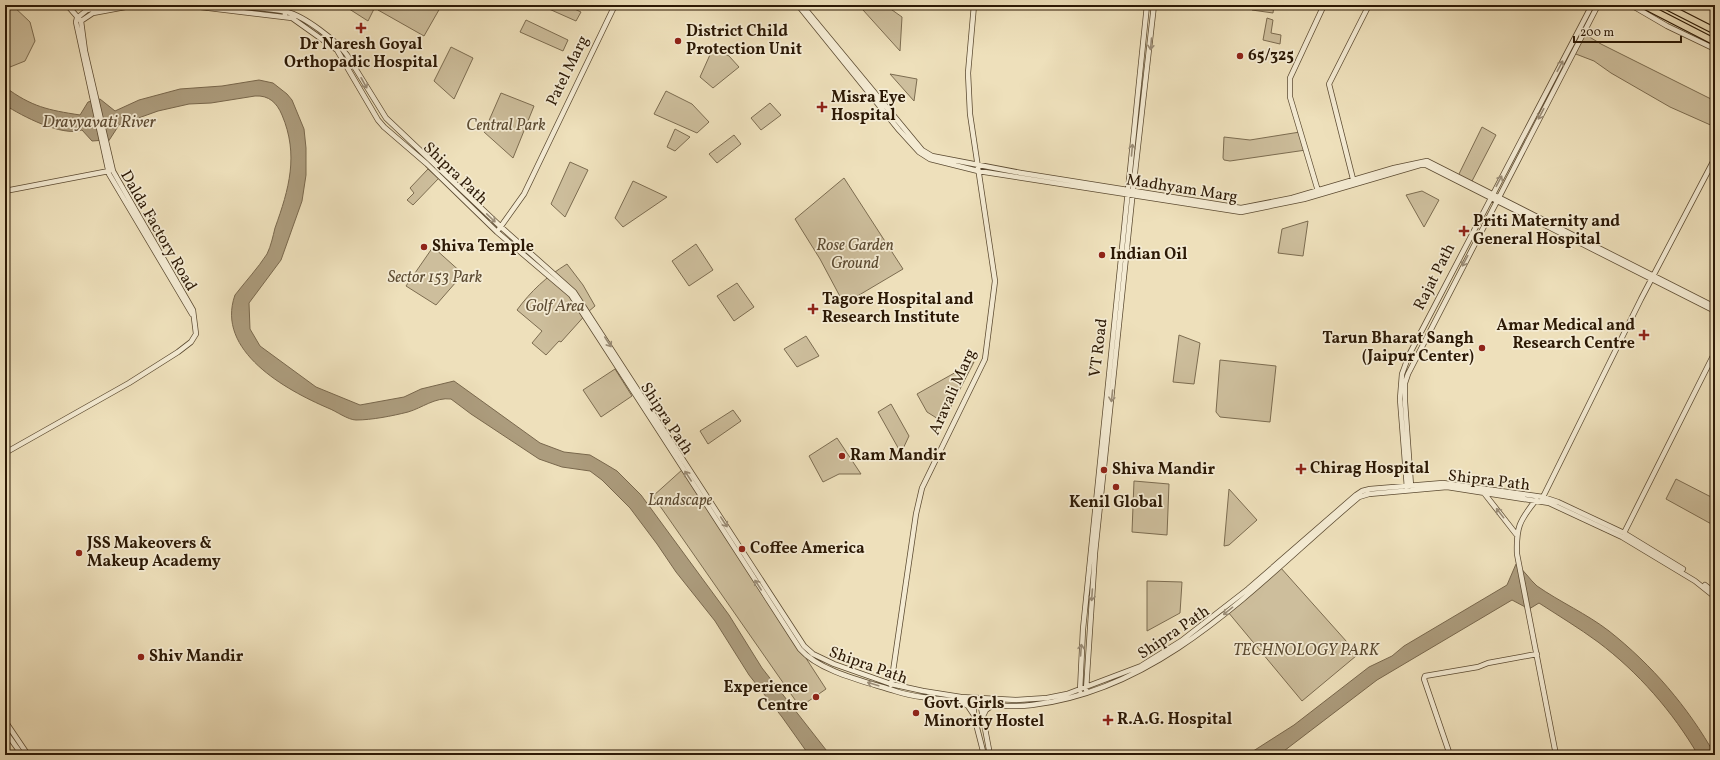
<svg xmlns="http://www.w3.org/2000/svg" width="1720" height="760" font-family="Vollkorn,serif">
<rect width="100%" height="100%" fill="#eee0bb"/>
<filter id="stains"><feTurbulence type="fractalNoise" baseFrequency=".005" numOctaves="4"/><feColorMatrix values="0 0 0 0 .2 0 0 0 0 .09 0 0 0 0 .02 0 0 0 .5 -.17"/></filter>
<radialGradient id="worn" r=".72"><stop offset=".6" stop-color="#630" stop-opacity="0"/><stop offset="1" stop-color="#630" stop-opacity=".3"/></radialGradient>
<path fill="#cdbe9c" stroke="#7c6c50" d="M5 5H12L30 22 35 41 25 61 5 69Z
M343 5H376L368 21Z
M381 5H434L440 8 424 36 378 10Z
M540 5H566L581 12 576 21Z
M865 5H885L902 17 900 51 863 10Z
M1253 5H1274L1273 13 1252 10Z
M1267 18 1273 20 1271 33 1281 35 1280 44 1263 40Z
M526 20 568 40 563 51 520 32Z
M1578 30 1601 44 1715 101V127L1670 107 1611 73 1594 61 1568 51Z
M451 47 473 58 454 99 434 81Z
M713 48 729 56 739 67 713 88 700 77Z
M890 74 917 79 914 101Z
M666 91 692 104 709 122 697 133 654 114Z
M501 93 534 106 513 158 484 132Z
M770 103 781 115 761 130 751 118Z
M1482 127 1496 135 1471 183 1458 176Z
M675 129 690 137 675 151 667 147Z
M1300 132 1306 150 1230 161 1224 160 1223 158 1224 137 1250 140Z
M734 135 741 144 717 163 709 154Z
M570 162 588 170 565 217 551 204Z
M428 169 439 178 413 205 407 200 414 193 410 188Z
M844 178 903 269 844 304 820 259 795 219Z
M633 181 667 197 623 227 615 218Z
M1422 191 1439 200 1424 227 1406 195Z
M1308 221 1303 256 1278 253 1282 229Z
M696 244 713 270 689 286 672 261Z
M433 247 463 274 436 305 406 286Z
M567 264 583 285 595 306 588 312 561 342 559 341 546 355 532 343 542 331 517 310C531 291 546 277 567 264Z
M737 283 754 307 734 321 717 296Z
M1179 335 1200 343 1194 384 1173 382Z
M806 336 819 356 797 367 784 349Z
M1220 360 1276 366 1270 422 1220 417 1216 412Z
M974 362 943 422 927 412 917 394Z
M615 369 632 396 601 417 583 390Z
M891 404 909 436 901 453 878 412Z
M733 410 741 421 708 444 700 431Z
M837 438 861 474H839L823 482 809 456Z
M683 469 826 689 800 707 653 496Z
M1676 479 1715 499V526L1666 499Z
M1134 481 1169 484 1167 535 1132 532Z
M1229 489 1257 520 1229 545 1224 546Z
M1280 567 1355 651 1356 656 1302 701 1228 612Z
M1147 581 1182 582 1180 613 1147 631Z"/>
<path fill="#ac9c7d" stroke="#79684d" d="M259 80 273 83 287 94 292 100 304 129 306 148V175L302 201 281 260 249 303 250 329 260 346 316 387 360 405 404 397 421 389 454 381 540 443 564 452 590 455 607 465 617 471 641 495 729 615 762 668 830 755H809L782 717 749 675 715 621 676 572 657 544 630 508 602 480 590 471 562 467 539 459 471 414 451 399C435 397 422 408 408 412 392 416 372 420 356 420 348 420 336 411 328 408 286 390 215 351 235 295 245 282 258 268 267 254 271 246 273 236 275 228 289 189 299 155 282 115 277 103 269 95 255 96L211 103 189 104 158 111 119 125 108 142 106 140 92 141 82 130C62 137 22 116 5 105V87C32 107 48 110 80 115L88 102 100 99 115 111 139 100 180 89 222 86Z
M1516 564C1524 570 1530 580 1537 586 1560 602 1587 614 1609 631 1652 665 1688 707 1715 755H1698C1673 712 1638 672 1598 642 1579 628 1559 616 1539 603L1529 609 1512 600 1377 680 1280 754 1247 755 1294 725 1369 667 1392 656 1404 646 1507 585Z"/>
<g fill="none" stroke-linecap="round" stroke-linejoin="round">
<defs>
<path id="tertiary" d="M184 5 292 18 337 50 378 120 384 127 427 164 497 232 571 295 800 649C820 672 867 682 895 691 917 698 939 699 962 701 984 704 1009 708 1032 705 1167 689 1261 579 1359 497L1369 494 1447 487 1549 503 1622 537 1695 581 1715 597
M231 5C249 8 269 8 287 12 304 16 337 41 347 55L386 118 501 227 574 292 804 646 813 654 834 664 891 684 923 691 961 697 1016 700 1047 698 1067 694 1141 666 1181 641 1248 589 1356 495 1362 491 1370 489 1443 483 1543 497 1558 502 1624 533 1683 569
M798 5 899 130 919 152 930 159 978 171 1241 212 1304 199 1420 165H1426L1715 311
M802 5 922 150 932 156 1021 173 1241 208 1292 198 1394 168 1427 161 1715 307
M1631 5 1667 26 1715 49
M285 14 288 5
M77 18 76 22 109 174 192 314
M77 18 87 10 109 5
M81 21 93 13 136 5
M1354 183 1329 84 1369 5
M5 191 109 171
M1318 191 1290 97V78L1324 5
M499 229 524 194 615 5
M5 453 129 383 178 352 191 342 196 334 193 310 113 171 85 51 81 21 67 5
M1411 486 1405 402V383L1408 374 1598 5
M1407 488 1400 399 1402 374 1409 355 1592 5
M1484 493 1516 534
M1542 499 1641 299 1715 158
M1536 500C1519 521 1516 528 1517 554L1556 755
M1624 533 1715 352
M1705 585 1715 593
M891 685 916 514 922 488 985 359 995 281 970 114 968 73 974 5
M1086 690 1095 553 1133 190 1154 5
M1080 691 1083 629 1147 5
M974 700V716L984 755
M980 702 990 755
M963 703 968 706 974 715
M982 718 986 710 994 704
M5 721 28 755
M5 731 22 755
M1450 755 1424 679 1425 676 1478 667 1488 663 1537 654"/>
<path id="trunk" d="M1643 5 1715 42
M1664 5 1715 31"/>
</defs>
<use href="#tertiary" stroke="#5c4b32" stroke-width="6"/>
<use href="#trunk" stroke="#2c1905" stroke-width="8"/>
<use href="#tertiary" stroke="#f4ebd3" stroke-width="4.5"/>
<use href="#trunk" stroke="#eee0bb" stroke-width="5.5"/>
<path stroke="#2c1905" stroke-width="1" stroke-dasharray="7 7" stroke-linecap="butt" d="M5 753 6 755"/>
</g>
<defs><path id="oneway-shaft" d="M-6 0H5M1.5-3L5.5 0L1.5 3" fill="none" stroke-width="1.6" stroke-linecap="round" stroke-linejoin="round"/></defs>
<g stroke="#9a8c76">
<use href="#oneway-shaft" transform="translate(1151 44) rotate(95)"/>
<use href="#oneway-shaft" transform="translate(1560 66) rotate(-62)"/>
<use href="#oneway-shaft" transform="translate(364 83) rotate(61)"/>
<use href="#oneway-shaft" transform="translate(1541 114) rotate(118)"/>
<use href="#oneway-shaft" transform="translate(1132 150) rotate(-85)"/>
<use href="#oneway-shaft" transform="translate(1499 181) rotate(-62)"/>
<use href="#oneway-shaft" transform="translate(491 218) rotate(44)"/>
<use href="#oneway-shaft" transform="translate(1465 261) rotate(118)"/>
<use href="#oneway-shaft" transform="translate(608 342) rotate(57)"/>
<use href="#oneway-shaft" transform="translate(1112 396) rotate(96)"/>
<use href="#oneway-shaft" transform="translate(688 476) rotate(-123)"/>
<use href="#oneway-shaft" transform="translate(1500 513) rotate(-128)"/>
<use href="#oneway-shaft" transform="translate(724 522) rotate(57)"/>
<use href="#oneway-shaft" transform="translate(758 585) rotate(-123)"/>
<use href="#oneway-shaft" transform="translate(1092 595) rotate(94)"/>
<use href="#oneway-shaft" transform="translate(1228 611) rotate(141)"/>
<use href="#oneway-shaft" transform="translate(1081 650) rotate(-86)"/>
<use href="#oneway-shaft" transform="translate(873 684) rotate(-163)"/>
</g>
<g fill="#8f2418" stroke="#f4ebd3" stroke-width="1.5">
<path d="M359 22h4v4h4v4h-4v4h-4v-4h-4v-4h4z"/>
<circle cx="678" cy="41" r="4"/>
<circle cx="1240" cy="56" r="4"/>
<path d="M820 101h4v4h4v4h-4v4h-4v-4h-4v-4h4z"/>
<path d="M1462 225h4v4h4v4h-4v4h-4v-4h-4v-4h4z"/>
<circle cx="424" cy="247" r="4"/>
<circle cx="1102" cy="255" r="4"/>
<path d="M811 303h4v4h4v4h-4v4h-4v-4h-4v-4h4z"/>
<path d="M1642 329h4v4h4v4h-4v4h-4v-4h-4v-4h4z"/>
<circle cx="1482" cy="348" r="4"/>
<circle cx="842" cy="456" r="4"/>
<path d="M1299 463h4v4h4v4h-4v4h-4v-4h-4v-4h4z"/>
<circle cx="1104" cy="470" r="4"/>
<circle cx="1116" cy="487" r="4"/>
<circle cx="742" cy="549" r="4"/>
<circle cx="79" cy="553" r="4"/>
<circle cx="141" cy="657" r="4"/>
<circle cx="816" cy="697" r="4"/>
<circle cx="916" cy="713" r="4"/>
<path d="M1106 714h4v4h4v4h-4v4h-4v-4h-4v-4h4z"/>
</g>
<g text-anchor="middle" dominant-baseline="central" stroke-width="3.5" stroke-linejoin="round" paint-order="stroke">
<g font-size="16" font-weight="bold" fill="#2c1905" stroke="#f4ebd3" text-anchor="start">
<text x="686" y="32">District Child<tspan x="686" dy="18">Protection Unit</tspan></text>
<text x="361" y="45" text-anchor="middle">Dr Naresh Goyal<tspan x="361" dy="18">Orthopadic Hospital</tspan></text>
<text x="1248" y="56">65/325</text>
<text x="831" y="98">Misra Eye<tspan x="831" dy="18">Hospital</tspan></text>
<text x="1473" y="222">Priti Maternity and<tspan x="1473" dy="18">General Hospital</tspan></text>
<text x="432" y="247">Shiva Temple</text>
<text x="1110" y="255">Indian Oil</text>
<text x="822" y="300">Tagore Hospital and<tspan x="822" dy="18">Research Institute</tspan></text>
<text x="1635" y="326" text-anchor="end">Amar Medical and<tspan x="1635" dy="18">Research Centre</tspan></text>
<text x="1474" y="339" text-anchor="end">Tarun Bharat Sangh<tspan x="1474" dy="18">(Jaipur Center)</tspan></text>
<text x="850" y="456">Ram Mandir</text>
<text x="1310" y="469">Chirag Hospital</text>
<text x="1112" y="470">Shiva Mandir</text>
<text x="1116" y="503" text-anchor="middle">Kenil Global</text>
<text x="87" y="544">JSS Makeovers &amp;<tspan x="87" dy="18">Makeup Academy</tspan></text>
<text x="750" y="549">Coffee America</text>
<text x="149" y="657">Shiv Mandir</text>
<text x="808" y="688" text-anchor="end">Experience<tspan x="808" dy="18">Centre</tspan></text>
<text x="924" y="704">Govt. Girls<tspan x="924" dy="18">Minority Hostel</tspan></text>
<text x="1117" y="720">R.A.G. Hospital</text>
</g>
<g font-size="16" fill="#2c1905" stroke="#f4ebd3">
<text transform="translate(568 71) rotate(-64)">Patel Marg</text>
<text transform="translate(455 174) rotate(44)">Shipra Path</text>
<text transform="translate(1182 189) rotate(9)">Madhyam Marg</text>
<text transform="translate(158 231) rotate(60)">Dalda Factory Road</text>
<text transform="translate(1435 277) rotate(-63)">Rajat Path</text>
<text transform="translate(1099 348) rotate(-83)">VT Road</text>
<text transform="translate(953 392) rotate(-66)">Aravali Marg</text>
<text transform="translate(666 419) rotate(57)">Shipra Path</text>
<text transform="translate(1489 481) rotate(7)">Shipra Path</text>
<text transform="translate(1174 633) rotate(-34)">Shipra Path</text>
<text transform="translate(868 666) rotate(20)">Shipra Path</text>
</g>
<g font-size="16" font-style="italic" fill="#5c4b32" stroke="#f4ebd3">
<text x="506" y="126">Central Park</text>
<text x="855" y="246">Rose Garden<tspan x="855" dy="18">Ground</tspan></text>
<text x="435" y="278">Sector 153 Park</text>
<text x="555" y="307">Golf Area</text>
<text x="680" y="501">Landscape</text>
<text x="1306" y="651">TECHNOLOGY PARK</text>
</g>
<g font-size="17" font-style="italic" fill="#5f4d35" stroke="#f4ebd3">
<text x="99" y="122">Dravyavati River</text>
</g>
</g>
<rect width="1720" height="760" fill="none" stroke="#eee0bb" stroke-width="20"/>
<rect x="6" y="6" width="1708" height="748" fill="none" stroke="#2c1905" stroke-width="2"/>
<rect x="10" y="10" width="1700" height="740" fill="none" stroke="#2c1905"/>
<path d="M1574 36v6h107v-6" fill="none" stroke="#2c1905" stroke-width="2"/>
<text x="1580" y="36" font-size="12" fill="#2c1905" stroke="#f4ebd3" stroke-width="3" paint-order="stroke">200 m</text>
<rect width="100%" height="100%" filter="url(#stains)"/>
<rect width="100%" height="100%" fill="url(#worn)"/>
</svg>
